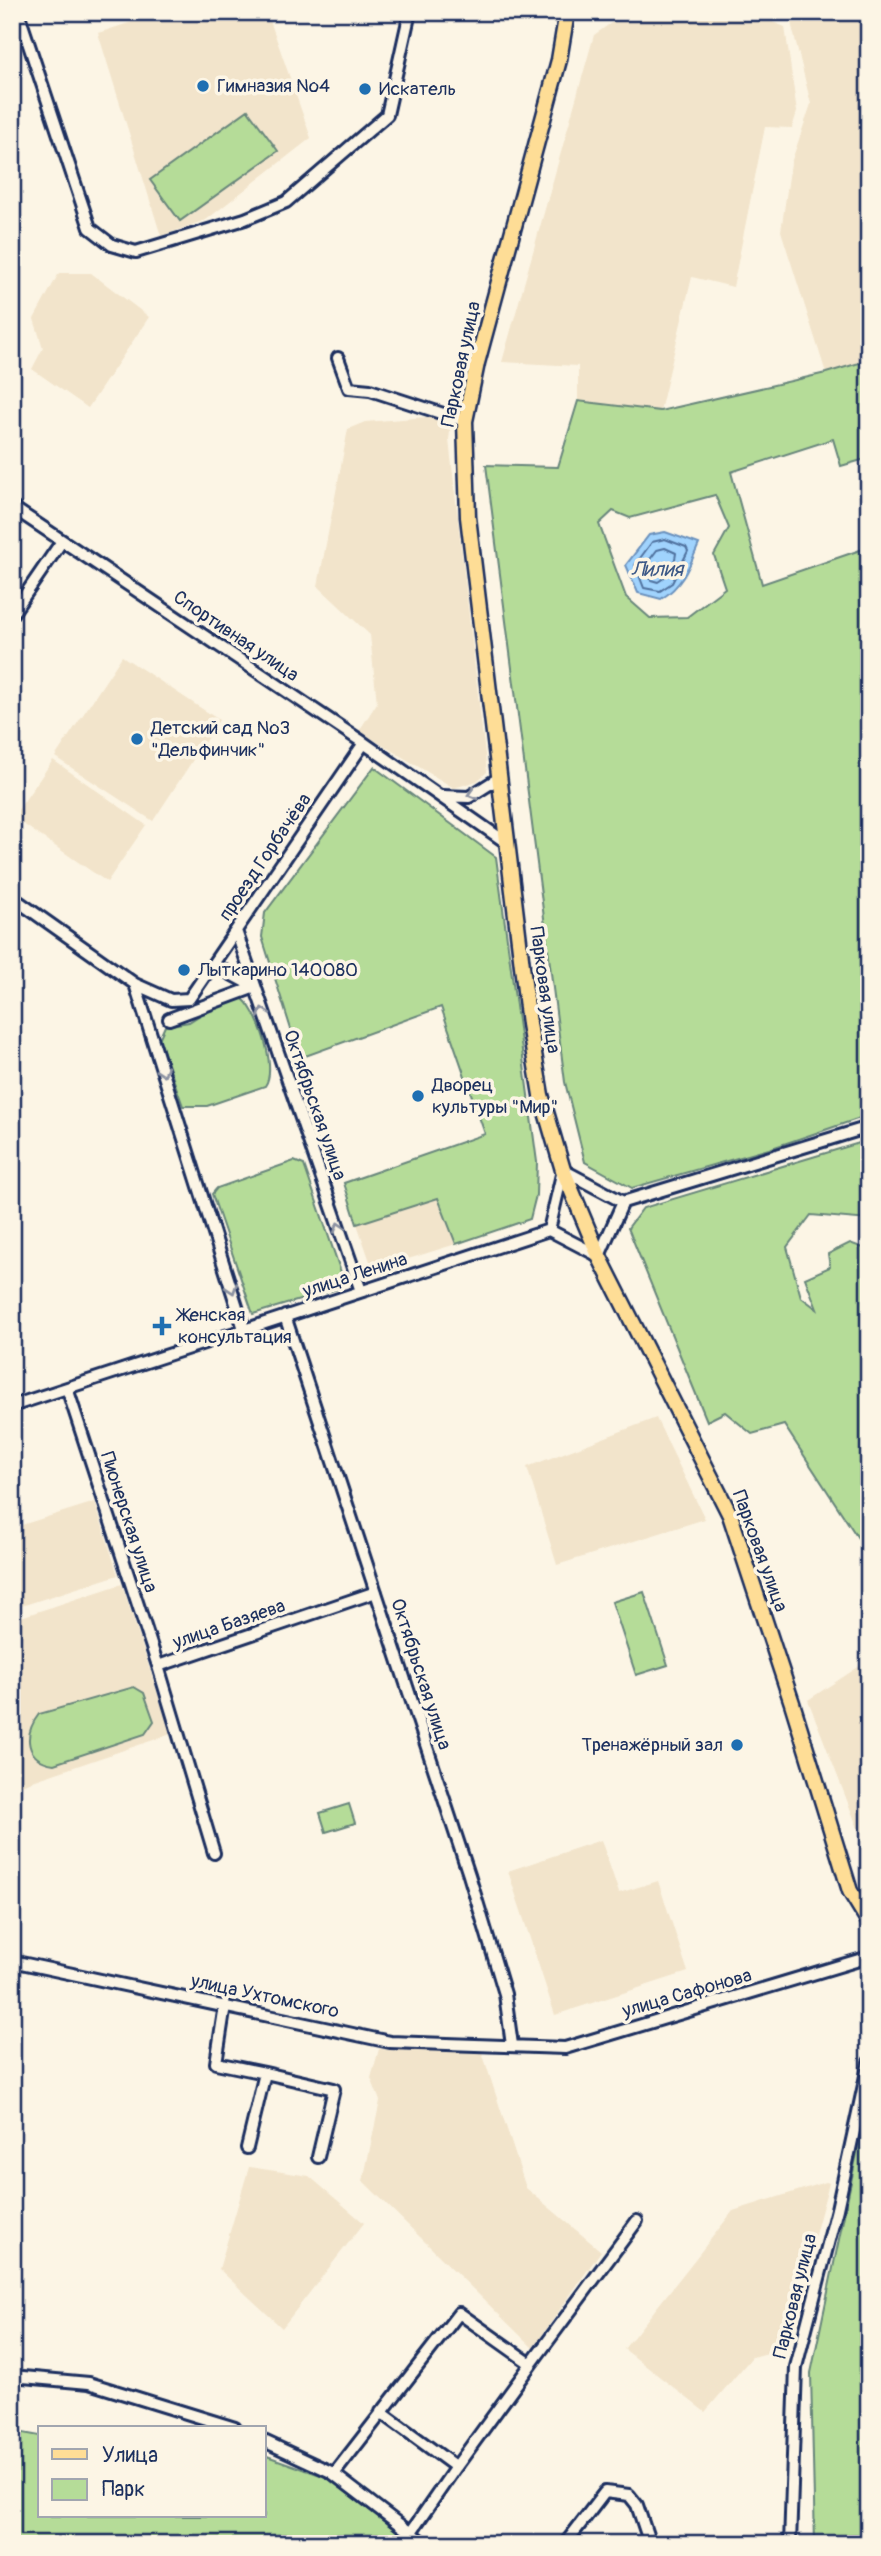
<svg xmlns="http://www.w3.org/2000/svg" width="881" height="2556" font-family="Pangolin,sans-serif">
<rect width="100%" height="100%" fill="#fcf5e5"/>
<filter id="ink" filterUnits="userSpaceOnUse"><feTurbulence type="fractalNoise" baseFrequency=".0143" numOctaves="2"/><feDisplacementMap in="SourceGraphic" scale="14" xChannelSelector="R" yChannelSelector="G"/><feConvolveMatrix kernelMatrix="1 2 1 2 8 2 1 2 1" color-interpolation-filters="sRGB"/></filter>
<g filter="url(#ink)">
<path fill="#f2e4cb" d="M163 12H267L311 138 206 220 161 236 98 33Z
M627 12H748L785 27 797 112 792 128 765 127 733 287 692 277 660 411 578 401V366L502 362 594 35Z
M784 12H869V360L826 373 781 231 791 163 811 104 789 14Z
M59 273H91L149 317 88 408 32 369 43 348 34 319Z
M452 415 449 440 487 772 477 781 454 788 359 731 377 703 370 635 318 586 348 429 365 422Z
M122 656 219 720 153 821 55 757Z
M53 760 146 825 107 882 13 817Z
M439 1198 456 1244 373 1270 357 1224Z
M656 1418 705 1519 557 1565 527 1467Z
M95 1502 118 1575 12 1609V1528Z
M122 1584 171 1734 18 1786 12 1770V1620Z
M869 1660V1857L808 1700Z
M601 1840 619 1893 658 1881 688 1972 555 2015 508 1871Z
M379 2049 482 2052 526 2188 601 2251 533 2348 363 2181 380 2101 371 2078Z
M249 2167 309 2176 364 2223 282 2328 219 2269Z
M826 2182 829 2183 784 2349 752 2357 705 2412 624 2349 733 2211Z"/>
<path fill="#b5dc98" stroke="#68867b" stroke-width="2" fill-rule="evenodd" d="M248 110 278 151 180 221 150 180Z
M869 360V458L841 466 833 439 731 472 762 584 869 547V1115L769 1149 632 1188 585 1162 565 1082 486 465 558 467 578 401 660 411 826 373ZM715 495 729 528 714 555 725 588 687 617 650 618 626 597 599 524 613 511 630 518Z
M374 767 496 857 537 1162 536 1195 530 1219 456 1244 438 1198 357 1224 344 1183 485 1134 441 1007 300 1058 262 937 265 913Z
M239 996C258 1006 278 1069 265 1086L207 1106H183L159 1039 165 1026 189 1022 225 999Z
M869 1140V1220L811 1215 787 1247 801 1297 817 1309 805 1278 830 1267 828 1254 850 1243 869 1250V1540L858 1538 784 1425 752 1434 725 1412 707 1421 628 1228 643 1208Z
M294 1161 304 1165 344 1281 340 1288 253 1314 212 1194 217 1188Z
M644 1592 668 1665 636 1675 612 1602Z
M134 1687 144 1693 154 1721 145 1734 54 1764C25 1760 23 1735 39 1714Z
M349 1804 355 1823 326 1832 320 1813Z
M869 2096V2544H815L811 2373Z
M12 2431 40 2436V2516H264V2455L326 2477 414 2544H12Z"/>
<path fill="#a0d3fd" stroke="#6b91bd" stroke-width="2" d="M665 532 699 544C689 567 683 585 661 599L638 593 626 565 649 535Z"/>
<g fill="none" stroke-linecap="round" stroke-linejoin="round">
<path stroke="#50719e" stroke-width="2" d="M665 539 686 547 688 551 672 583 660 591 644 588 635 565 652 542Z
M665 548 676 553C675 564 668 576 658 582L651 580 645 566 657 550Z"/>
<defs>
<path id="minor" d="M18 12 90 228 112 245 136 252 245 219 286 202 387 115 410 12
M338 358 349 388 370 390 465 421
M12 507 361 741 507 843
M12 614 62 541
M442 796 469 797 499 778
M12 897 135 984 171 1000 189 999 364 743
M236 931 361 1291
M214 965 255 987
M135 984 244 1329
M169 1019 255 987
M549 1230 563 1170 623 1202 869 1127
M285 1316 469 1875 505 1994 512 2045
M67 1388 158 1666
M12 1406 549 1230 599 1256 623 1202
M214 1853 158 1666 376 1592
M12 1961 390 2042 565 2048 869 1957
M225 2005 216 2063 265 2073 247 2148
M265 2073 334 2089 318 2157
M12 2376 89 2383 235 2428
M381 2412 456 2467 411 2532
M264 2441 331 2472 425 2544
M456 2467 531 2364
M334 2474 459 2313 531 2364 637 2221
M565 2544 605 2492 629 2495 637 2505 649 2541 658 2544
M790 2544 796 2367 837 2209 869 2062"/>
<path id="major" d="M567 12 559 60 477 363 465 421 468 517 529 1024 541 1095 563 1170 599 1256 730 1515 792 1703 850 1891 869 1922"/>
</defs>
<use href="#minor" stroke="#1b2f5e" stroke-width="16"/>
<use href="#major" stroke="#1b2f5e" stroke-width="19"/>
<use href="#minor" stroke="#fcf5e5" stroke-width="10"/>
<use href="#major" stroke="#fedd96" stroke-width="14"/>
</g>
<defs><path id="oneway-chevron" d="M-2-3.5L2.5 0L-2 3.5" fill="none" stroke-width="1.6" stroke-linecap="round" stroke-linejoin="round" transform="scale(1.75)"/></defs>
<g stroke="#8c92a2">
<use href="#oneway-chevron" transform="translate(472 794) rotate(164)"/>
<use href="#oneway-chevron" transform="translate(263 1012) rotate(-109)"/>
<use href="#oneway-chevron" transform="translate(163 1072) rotate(72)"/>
<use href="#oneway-chevron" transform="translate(339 1227) rotate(-109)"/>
<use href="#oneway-chevron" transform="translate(232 1289) rotate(72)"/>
</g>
</g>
<g fill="#1f6fb2" stroke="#fcf5e5" stroke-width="2.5">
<circle cx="203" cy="86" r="7"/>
<circle cx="365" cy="89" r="7"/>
<circle cx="137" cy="739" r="7"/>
<circle cx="184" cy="970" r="7"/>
<circle cx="418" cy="1096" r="7"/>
<path d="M158.5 1315.5h7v7h7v7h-7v7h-7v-7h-7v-7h7z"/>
<circle cx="737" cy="1745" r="7"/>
</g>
<g text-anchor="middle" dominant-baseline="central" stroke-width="7" stroke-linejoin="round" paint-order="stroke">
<g font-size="19" fill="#1b2f5e" stroke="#fcf5e5" text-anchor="start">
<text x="217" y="86">Гимназия №4</text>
<text x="379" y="89">Искатель</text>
<text x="151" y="728">Детский сад №3<tspan x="151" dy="22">"Дельфинчик"</tspan></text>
<text x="198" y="970">Лыткарино 140080</text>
<text x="432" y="1085">Дворец<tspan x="432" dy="22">культуры "Мир"</tspan></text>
<text x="178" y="1315">Женская<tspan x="178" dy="22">консультация</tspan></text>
<text x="723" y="1745" text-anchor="end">Тренажёрный зал</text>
</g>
<g font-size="19" fill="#1b2f5e" stroke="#fcf5e5">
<text transform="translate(461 364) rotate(-78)">Парковая улица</text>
<text transform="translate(236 636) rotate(34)">Спортивная улица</text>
<text transform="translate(265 857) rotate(-56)">проезд Горбачёва</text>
<text transform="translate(545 990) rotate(82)">Парковая улица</text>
<text transform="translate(315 1105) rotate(71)">Октябрьская улица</text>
<text transform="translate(355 1275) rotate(-18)">улица Ленина</text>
<text transform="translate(129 1522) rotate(72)">Пионерская улица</text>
<text transform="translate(760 1551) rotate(70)">Парковая улица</text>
<text transform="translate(229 1624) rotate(-19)">улица Базяева</text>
<text transform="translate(421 1674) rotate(72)">Октябрьская улица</text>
<text transform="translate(687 1993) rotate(-16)">улица Сафонова</text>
<text transform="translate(265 1996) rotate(12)">улица Ухтомского</text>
<text transform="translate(795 2296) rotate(-76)">Парковая улица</text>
</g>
<g font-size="21" font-style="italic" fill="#3c5886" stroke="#fcf5e5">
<text x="657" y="569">Лилия</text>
</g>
</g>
<rect width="881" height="2556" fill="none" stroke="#fcf5e5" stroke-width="42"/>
<rect x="21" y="21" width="839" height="2514" fill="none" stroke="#1b2f5e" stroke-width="2.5" filter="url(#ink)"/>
<rect x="38" y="2426" width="228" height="91" fill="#fcf5e5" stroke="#a2a6af" stroke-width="2"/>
<rect x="52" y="2449" width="35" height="10" fill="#fedd96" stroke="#a2a6af" stroke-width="2"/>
<text x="102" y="2462" font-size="21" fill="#1b2f5e">Улица</text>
<rect x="52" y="2479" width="35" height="21" fill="#b5dc98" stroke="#a2a6af" stroke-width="2"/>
<text x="102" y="2496" font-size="21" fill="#1b2f5e">Парк</text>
</svg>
